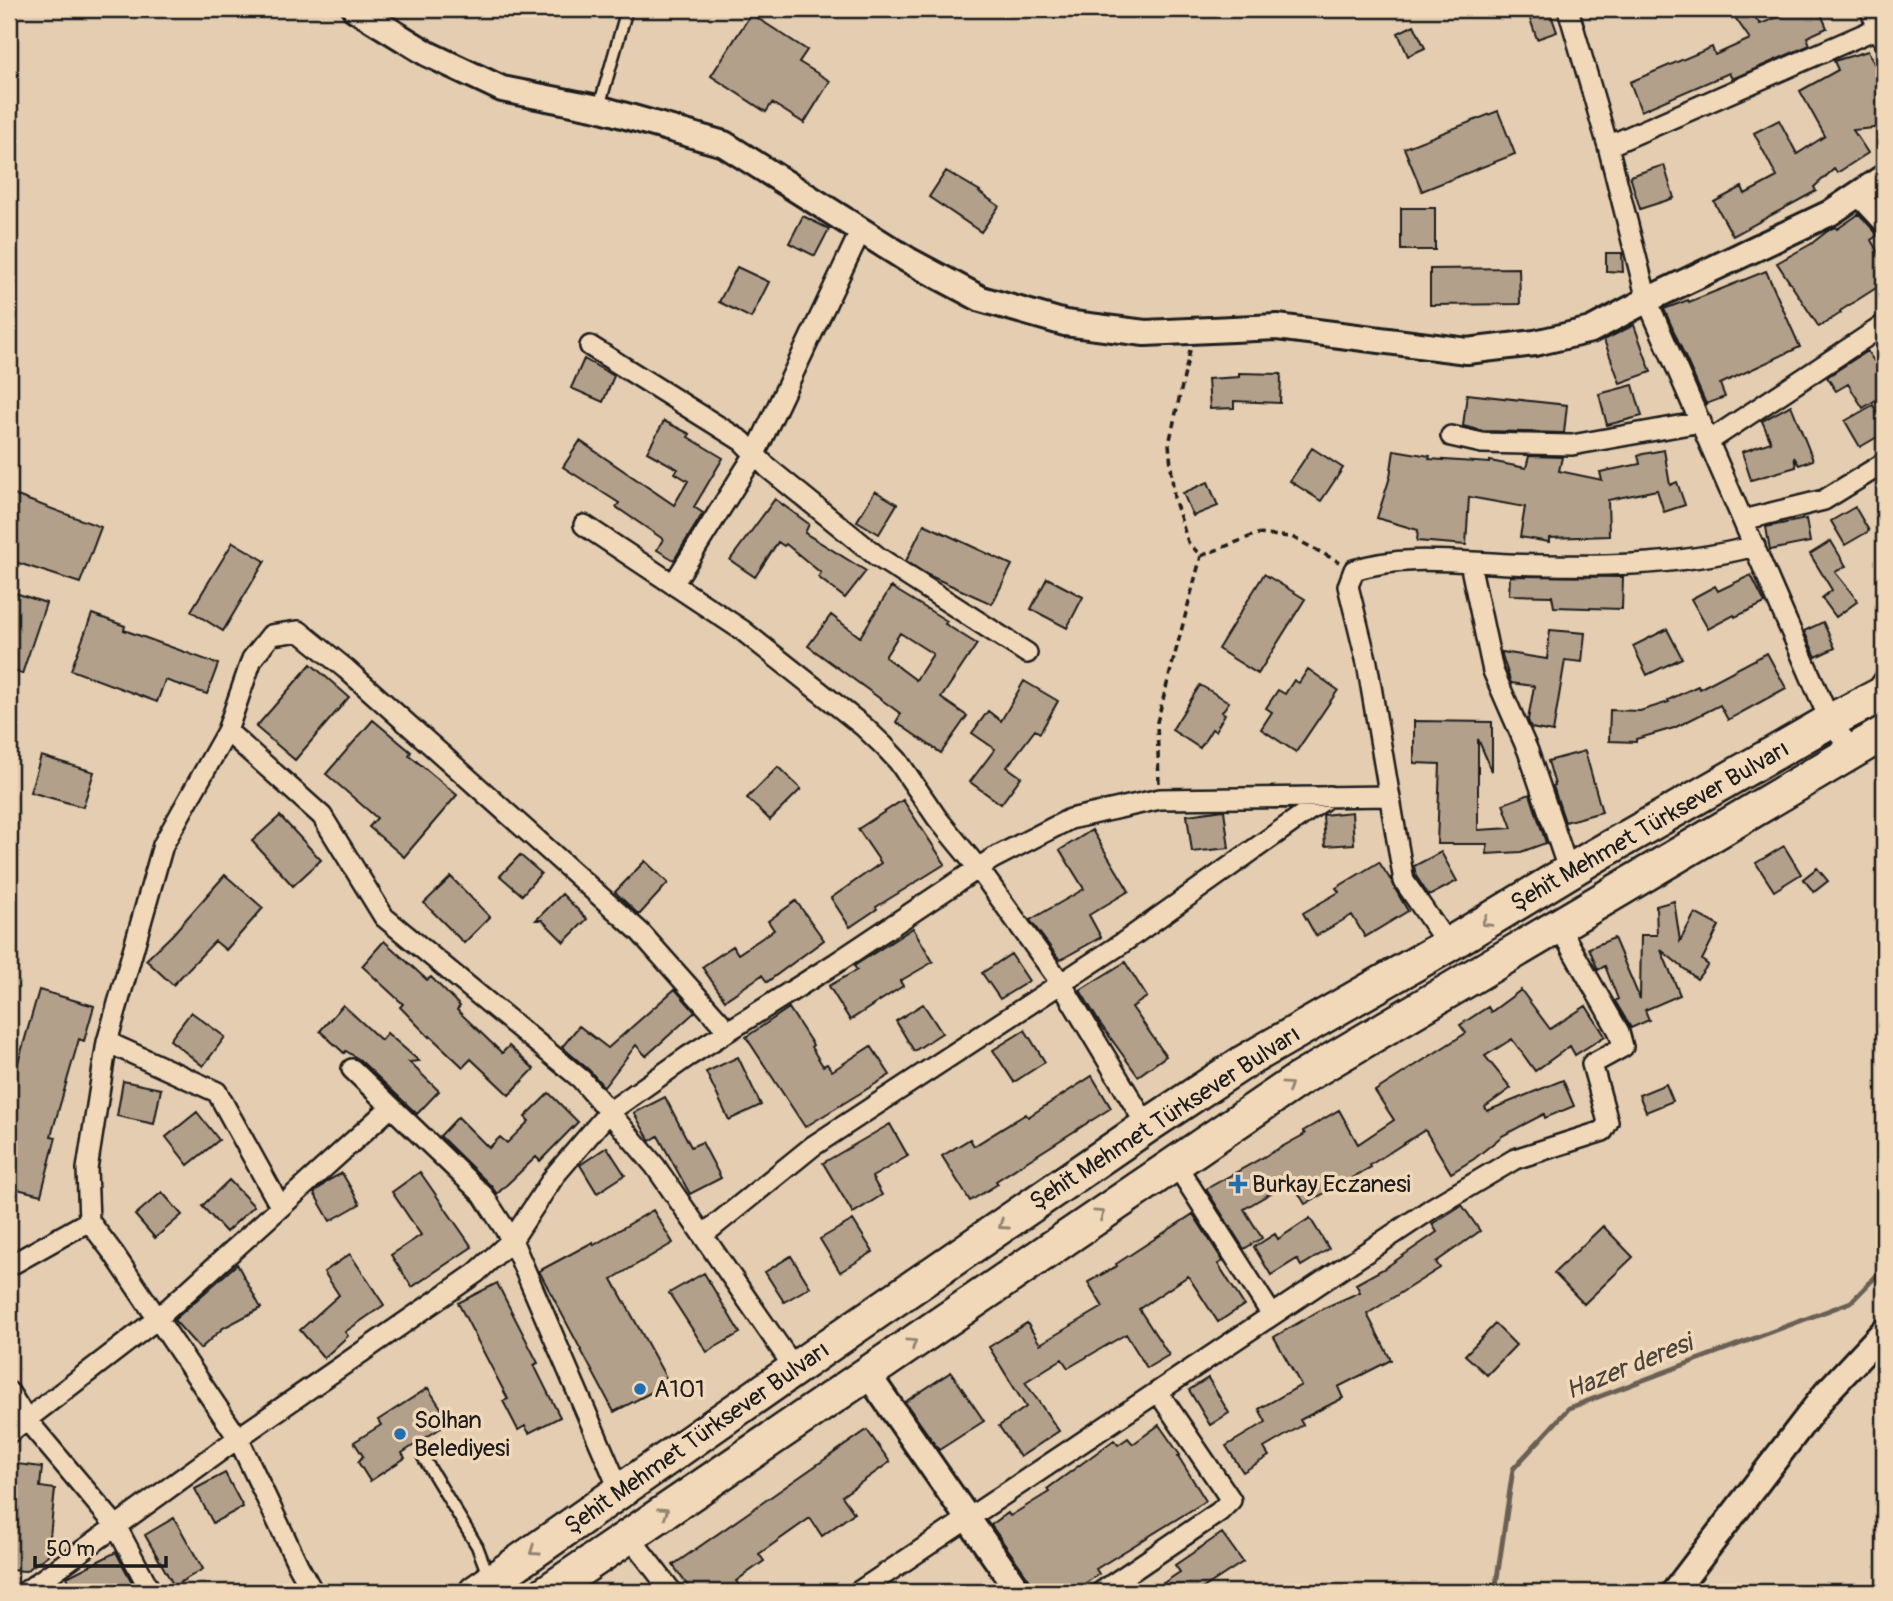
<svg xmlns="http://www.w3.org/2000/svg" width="1893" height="1601" font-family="Pangolin,sans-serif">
<rect width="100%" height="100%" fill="#e4cdb0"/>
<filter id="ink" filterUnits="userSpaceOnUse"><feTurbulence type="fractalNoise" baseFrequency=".0143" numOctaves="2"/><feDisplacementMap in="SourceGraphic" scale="14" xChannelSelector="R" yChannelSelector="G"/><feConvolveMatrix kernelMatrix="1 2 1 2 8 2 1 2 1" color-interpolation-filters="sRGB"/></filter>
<g filter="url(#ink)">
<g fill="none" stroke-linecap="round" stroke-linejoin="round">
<path stroke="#696055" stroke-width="5" d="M1495 1592 1513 1469 1569 1408 1851 1302 1884 1268"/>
</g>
<path fill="#b2a08b" stroke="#1c1c1c" stroke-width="2" fill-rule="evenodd" d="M1739 9H1749L1760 24 1799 9H1819L1827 28 1807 37 1810 45 1732 79 1729 73 1641 111 1630 82 1712 47 1715 55 1750 39 1732 13Z
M1550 12 1557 32 1537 39 1530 19Z
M751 14 807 50 799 62 830 81 804 123 772 103 766 112 711 76Z
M1414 25 1425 48 1408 56 1398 33Z
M1868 51 1884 84V127L1853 130 1868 153 1837 173 1834 169 1814 187 1816 191 1733 236 1714 202 1742 187 1745 194 1777 177 1754 133 1779 120 1797 154 1825 136 1800 91 1838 70 1834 61Z
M1498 111 1515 154 1422 191 1404 148Z
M1664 165 1674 198 1640 209 1630 176Z
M946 171 980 191 979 192 999 206 981 232 929 197Z
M1401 208H1435V250H1401Z
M1859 214 1878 235 1871 240 1884 263V283L1840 311 1841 313 1819 327 1777 263 1811 244 1830 229 1836 227 1837 229Z
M803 216 829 229 815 256 789 243Z
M1606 253H1622L1623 272 1606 271Z
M737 267 769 282 751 318 719 302Z
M1519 268 1520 304 1430 305V269Z
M1766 271 1800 347 1720 384 1725 397 1706 404 1664 309 1688 300 1689 302Z
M1634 325 1651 372 1620 383 1604 340Z
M1867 351 1879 368 1884 365V395L1863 408 1848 384 1836 391 1827 377Z
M584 359 614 376 603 402 571 388Z
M1239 373 1281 374 1280 403 1234 401V408L1210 409 1208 379 1239 377Z
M1633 385 1642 416 1607 425 1599 394Z
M1467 394 1567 405 1564 433 1483 431 1463 426Z
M1791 405 1813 460 1799 465 1794 457 1796 467 1751 480 1742 452 1771 442 1762 421Z
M1873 405 1884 425V433L1860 447 1845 421Z
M664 421 690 434 688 437 723 458 694 507 703 513 674 560 657 550 663 539 616 507 619 503 563 467 580 441 674 505 688 481 675 473 678 469 647 452Z
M1312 448 1343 468 1321 501 1290 481Z
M1394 450 1430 456 1429 459 1490 463V461L1526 468 1529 456 1562 457 1559 471 1602 480 1600 472 1640 464 1638 455 1664 450 1670 485 1677 482 1685 505 1664 512 1657 490 1608 500 1609 536 1549 538V542L1520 537 1525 507 1469 497 1466 545 1417 541 1418 530 1377 518 1390 477Z
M1208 482 1218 506 1193 516 1183 493Z
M875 491 897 504 879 534 857 521Z
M9 493 101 527 80 583 9 560Z
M775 499 809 524 805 533 866 571 845 598 818 577 821 573 786 544 784 546 778 542 755 577 730 560Z
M1855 507 1869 531 1845 545 1831 521Z
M1806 519 1810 542 1770 550 1766 527Z
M924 524 1012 565 992 604 928 575 906 561Z
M1831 541 1846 566 1835 572 1858 601 1836 617 1822 598 1832 590 1810 554Z
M233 542 265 561 223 631 191 611Z
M1264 574 1305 599 1258 674 1218 649Z
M1751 575 1765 603 1735 617 1734 615 1708 629 1691 599 1715 586 1718 591Z
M1510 576 1623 577 1622 609 1554 607 1552 596 1509 595Z
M1047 578 1083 597 1067 628 1031 609Z
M891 587 947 621 945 624 977 644 941 698 967 716 941 753 896 722 901 714 808 646 831 615 860 637ZM900 633 933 654 916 680 885 657Z
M9 591 46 603 22 674 9 669Z
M92 614 125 626 124 630 218 664 207 694 165 680 157 702 71 670Z
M1823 622 1835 648 1816 657 1804 631Z
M1667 629 1682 658 1647 675 1633 646Z
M1550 630 1585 633 1582 662 1565 660 1553 732 1531 728 1528 720 1534 686 1511 683 1502 655V652L1547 659Z
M1767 653 1786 688 1728 720 1720 705 1674 728 1636 739V742L1609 741 1610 710 1640 711 1669 702 1668 700 1698 686 1699 689Z
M311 664 349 697 295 760 256 727Z
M1308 669 1338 690 1296 752 1261 729 1272 712 1266 708 1278 690 1285 694 1294 680 1299 683Z
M1024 681 1058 701 1040 733 1035 730 1007 767 1021 777 1001 804 970 782 995 749 972 733 988 711 1001 721Z
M1200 685 1229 702 1222 712 1225 714 1215 731 1212 729 1200 748 1172 730Z
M373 720 411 752 409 755 457 795 404 857 369 827 377 818 326 774Z
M1414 721 1492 722V771L1478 739V830L1512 828 1503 804 1530 794 1546 843 1521 852 1487 854V844H1437L1440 764 1414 763Z
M1585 751 1602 812 1565 822 1553 786 1555 785 1548 761Z
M41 756 94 772 83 807 30 792Z
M778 767 801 789 770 820 747 798Z
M903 800 945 864 876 907 877 909 850 927 831 898 881 863 858 829Z
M1224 810 1229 848 1192 852 1187 815Z
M1352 812 1354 844 1325 846 1323 815Z
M280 816 321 860 293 886 252 841Z
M1092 830 1129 891 1089 915 1101 937 1060 960 1030 920 1084 889 1060 850Z
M1784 846 1801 874 1774 891 1756 863Z
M1441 852 1457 881 1429 896 1416 876 1414 866Z
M520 855 541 873 522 895 500 876Z
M645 861 668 883 639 915 615 892Z
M1379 862 1390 879 1391 878 1394 887 1408 911 1365 937 1352 915 1316 936 1303 913 1339 892 1336 888Z
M1817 868 1828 881 1814 892 1803 879Z
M225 875 263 908 226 950 215 941 173 985 146 960 172 935Z
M451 877 490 917 464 943 424 903Z
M562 894 587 919 564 942 542 920H536Z
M796 901 824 940 767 982 762 975 725 1000 702 967 733 946 738 954 774 930 768 921Z
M1674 901 1680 941 1695 913 1719 926 1702 960 1708 965 1697 979 1661 950 1680 995 1645 1010 1649 1020 1631 1028 1615 1001 1618 999 1605 966 1598 970 1589 948 1614 938 1640 999 1641 935H1657L1656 906Z
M913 928 933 962 900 981 903 986 850 1020 829 986 857 970 854 966Z
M384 941 427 980 431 977 460 1006 457 1010 502 1053 509 1046 534 1069 509 1095 471 1059 463 1067 430 1036 429 1037 400 1007 403 1004 362 966Z
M1011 954 1029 981 1000 999 982 973Z
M1125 962 1147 997 1132 1007 1166 1056 1138 1076 1099 1022 1080 990Z
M675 989 695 1012 646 1056 636 1045 604 1087 589 1070 562 1047 579 1026 608 1048Z
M39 990 94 1006 84 1041 79 1039 51 1136 56 1137 41 1195 9 1187V1094Z
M1521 990 1550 1029 1586 1006 1605 1036 1575 1055 1570 1046 1535 1071 1512 1039 1485 1056 1511 1088 1485 1107 1487 1111 1563 1080 1574 1106 1545 1118 1544 1114 1502 1136 1474 1159 1451 1173 1425 1130 1370 1165 1371 1167 1305 1204 1291 1181 1244 1209 1262 1238 1244 1249 1206 1189 1305 1134 1303 1131 1339 1110 1358 1144 1394 1120 1375 1091 1466 1033 1460 1025 1488 1007 1491 1012Z
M923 1004 942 1033 914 1051 896 1021Z
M343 1005 381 1040 387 1033 419 1061 409 1062 439 1091 417 1114 360 1060 346 1051 344 1053 320 1031Z
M789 1008 813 1045 811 1047 823 1066 827 1064 832 1071 871 1046 890 1075 805 1127 746 1037Z
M191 1012 225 1037 203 1066 170 1040Z
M1025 1030 1045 1062 1014 1082 993 1050Z
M738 1057 761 1105 729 1120 706 1072Z
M1092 1076 1111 1108 996 1181 998 1184 970 1201 942 1156 970 1139 974 1146 1026 1114 1028 1117Z
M123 1081 161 1089 154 1124 117 1116Z
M1666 1084 1673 1101 1646 1112 1639 1095Z
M549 1093 578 1122 540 1161 536 1157 497 1194 491 1186 440 1136 458 1117 489 1148 500 1137 507 1143 529 1121 525 1117Z
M665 1097 691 1147 702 1142 721 1178 690 1194 658 1136 650 1141 634 1113Z
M197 1112 219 1140 188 1165 166 1137Z
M890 1124 908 1156 872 1177 882 1195 853 1213 823 1163Z
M607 1147 625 1175 597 1193 580 1165Z
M420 1172 472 1247 412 1287 391 1255 421 1235 392 1192Z
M342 1173 360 1204 330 1221 314 1193 329 1180Z
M229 1180 254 1206 226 1232 202 1206Z
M162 1192 182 1215 155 1238 135 1215Z
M1462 1205 1480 1231 1436 1262 1440 1268 1367 1314 1391 1360 1338 1387 1343 1398 1300 1420 1303 1425 1264 1448 1269 1456 1243 1472 1226 1446 1266 1422 1259 1409 1301 1385 1274 1337 1324 1308 1360 1292 1356 1284 1385 1268 1437 1232 1432 1224Z
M653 1210 673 1243 612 1279 669 1383 614 1412 539 1271 593 1242 594 1245Z
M1193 1214 1223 1261 1218 1264 1244 1305 1218 1322 1188 1276 1139 1309 1169 1355 1147 1368 1126 1334 1068 1368 1062 1359 1025 1382 1059 1431 1020 1457 999 1426 1026 1407 989 1347 1027 1323 1040 1344 1103 1307 1088 1282 1117 1266 1116 1264Z
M1310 1218 1329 1249 1301 1266 1297 1259 1271 1275 1254 1247 1275 1234 1278 1239Z
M853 1220 873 1252 840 1272 820 1239Z
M1603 1226 1633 1257 1584 1304 1554 1273Z
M350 1254 384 1305 345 1332 348 1336 324 1358 300 1330 339 1295 324 1272Z
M791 1256 810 1287 784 1302 765 1272Z
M237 1264 261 1308 223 1328 200 1349 174 1320Z
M704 1273 740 1333 707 1352 669 1293Z
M497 1283 538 1363 534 1365 560 1417 529 1433 525 1426 518 1430 503 1401 508 1399 458 1303Z
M1495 1324 1516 1345 1487 1375 1465 1355Z
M951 1372 984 1421 939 1450 905 1402Z
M1208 1378 1229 1413 1210 1425 1189 1390Z
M428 1388 450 1422 402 1453 405 1458 370 1481 358 1462 363 1456 354 1442 381 1425 378 1420Z
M1159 1425 1180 1455 1178 1456 1206 1501 1096 1569 1099 1574 1074 1591 1071 1587 1063 1592H1038L991 1525 1008 1513 1010 1516 1049 1492 1047 1489 1114 1440 1118 1445 1128 1438 1133 1444Z
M867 1430 890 1462 842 1496 854 1513 822 1536 810 1518 759 1554 764 1561 736 1581 744 1592H692L673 1565Z
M9 1463 42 1467 40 1487 55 1489 48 1555 26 1571 9 1570Z
M225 1473 243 1507 213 1523 195 1489Z
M174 1518 203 1569 174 1586 145 1535Z
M1222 1533 1243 1562 1197 1592H1150L1180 1572 1175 1565Z
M116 1552 137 1592H74L67 1577Z"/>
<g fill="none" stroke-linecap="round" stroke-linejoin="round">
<defs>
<path id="service" d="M599 107 627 9
M1873 688 1884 672
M423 1457 477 1546 488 1575"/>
<path id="minor" d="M1568 9 1608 146 1647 300 1830 721 1852 750
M1870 9 1884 41
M1608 146 1878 28
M1858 195 1884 223
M590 346 742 441 768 468 878 557 1027 653
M1451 436 1482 443 1572 445 1701 422
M1709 441 1884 325
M1743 520 1824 500 1884 463
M584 525 742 630 863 726 884 746 898 761 937 818 978 868 1061 983 1147 1126
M1470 563 1493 671 1528 751 1569 872
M674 583 755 454 861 230
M227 731 322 816 384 917 581 1079 655 1166 795 1369
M1448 945 1404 881 1367 663 1348 586 1354 570C1403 554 1457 562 1509 564 1591 567 1674 567 1755 546
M107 1042 217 1092 280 1206
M352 1069 483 1195 512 1240 620 1491
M1175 1163 1272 1315
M703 1235 813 1146 1121 944 1329 796
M9 1266 89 1221
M9 1392 26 1419 116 1526 151 1592
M9 1433 157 1319 391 1107
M629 1536 672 1592
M25 1592 238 1438 476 1273 512 1240 555 1175 609 1112 687 1057 836 963 992 859 1070 819 1160 799 1389 796
M313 1592 298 1565 238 1438 114 1254 89 1221 87 1169 107 1042 163 845 227 731 252 659 271 635 299 631 346 669 640 932 728 1031
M858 1592 1434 1207 1515 1159 1603 1131 1608 1122 1592 1064 1623 1047 1619 1032 1558 925
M1101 1592 1219 1512 1231 1500 1158 1392"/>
<path id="tertiary" d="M355 9 428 54 502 89 598 108 724 144 908 260 981 299 1065 323 1145 333 1277 327 1467 351 1535 343 1591 330 1647 300 1830 213 1884 177
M867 1373 1019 1592
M1674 1592 1826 1393 1884 1331"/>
<path id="trunk" d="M476 1592 839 1338 1147 1126 1244 1062 1448 945 1593 857 1830 721 1884 693
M547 1592 1298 1080 1884 733"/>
</defs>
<use href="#service" stroke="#1c1c1c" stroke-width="15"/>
<use href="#minor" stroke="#1c1c1c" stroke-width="24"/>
<use href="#tertiary" stroke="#1c1c1c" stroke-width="30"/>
<use href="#trunk" stroke="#1c1c1c" stroke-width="38"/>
<path stroke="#1c1c1c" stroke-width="3.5" stroke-dasharray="7 5" stroke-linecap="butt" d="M1190 350 1169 444 1174 498 1188 542 1201 556
M1201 556 1257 534 1292 537 1339 562
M1159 783 1157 722 1201 556"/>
<use href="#service" stroke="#f1d8b9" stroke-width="10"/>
<use href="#minor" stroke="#f1d8b9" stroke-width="19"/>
<use href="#tertiary" stroke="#f1d8b9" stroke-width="24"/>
<use href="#trunk" stroke="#f1d8b9" stroke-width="33"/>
</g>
<defs><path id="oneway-chevron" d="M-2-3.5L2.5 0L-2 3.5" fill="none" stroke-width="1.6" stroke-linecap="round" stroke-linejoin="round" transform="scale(1.75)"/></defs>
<g stroke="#918372">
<use href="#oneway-chevron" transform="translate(1486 922) rotate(149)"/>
<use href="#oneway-chevron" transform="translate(1288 1086) rotate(-34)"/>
<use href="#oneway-chevron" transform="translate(1100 1214) rotate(-34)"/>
<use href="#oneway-chevron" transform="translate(1003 1225) rotate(145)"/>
<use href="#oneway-chevron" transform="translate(912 1343) rotate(-34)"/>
<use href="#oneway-chevron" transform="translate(664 1512) rotate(-34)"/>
<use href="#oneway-chevron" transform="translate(534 1551) rotate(145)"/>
</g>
</g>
<g fill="#1f6fb2" stroke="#f1d8b9" stroke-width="2.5">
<path d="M1234.5 1173.5h7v7h7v7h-7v7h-7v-7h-7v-7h7z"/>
<circle cx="640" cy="1389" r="7"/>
<circle cx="400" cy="1434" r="7"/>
</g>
<g text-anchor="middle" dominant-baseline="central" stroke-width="7" stroke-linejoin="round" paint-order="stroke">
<g font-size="24" fill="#1c1c1c" stroke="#f1d8b9">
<text transform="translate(1650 826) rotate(-30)">Şehit Mehmet Türksever Bulvarı</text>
<text transform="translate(1165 1118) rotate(-33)">Şehit Mehmet Türksever Bulvarı</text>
<text transform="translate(697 1438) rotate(-35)">Şehit Mehmet Türksever Bulvarı</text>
</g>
<g font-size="24" fill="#1c1c1c" stroke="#f1d8b9" text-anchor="start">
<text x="1252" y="1184">Burkay Eczanesi</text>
<text x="654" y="1389">A101</text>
<text x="414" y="1420">Solhan<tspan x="414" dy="28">Belediyesi</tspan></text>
</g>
<g font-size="26" font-style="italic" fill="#49443d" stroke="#f1d8b9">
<text transform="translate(1629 1367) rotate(-22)">Hazer deresi</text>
</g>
</g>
<rect width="1893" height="1601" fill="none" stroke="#f1d8b9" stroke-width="35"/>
<rect x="18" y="18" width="1858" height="1566" fill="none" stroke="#1c1c1c" stroke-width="2.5" filter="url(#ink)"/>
<path d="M35 1556v10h131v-10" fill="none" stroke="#1c1c1c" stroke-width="3.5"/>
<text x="46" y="1556" font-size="21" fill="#1c1c1c" stroke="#f1d8b9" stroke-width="5" paint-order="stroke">50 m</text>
</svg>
